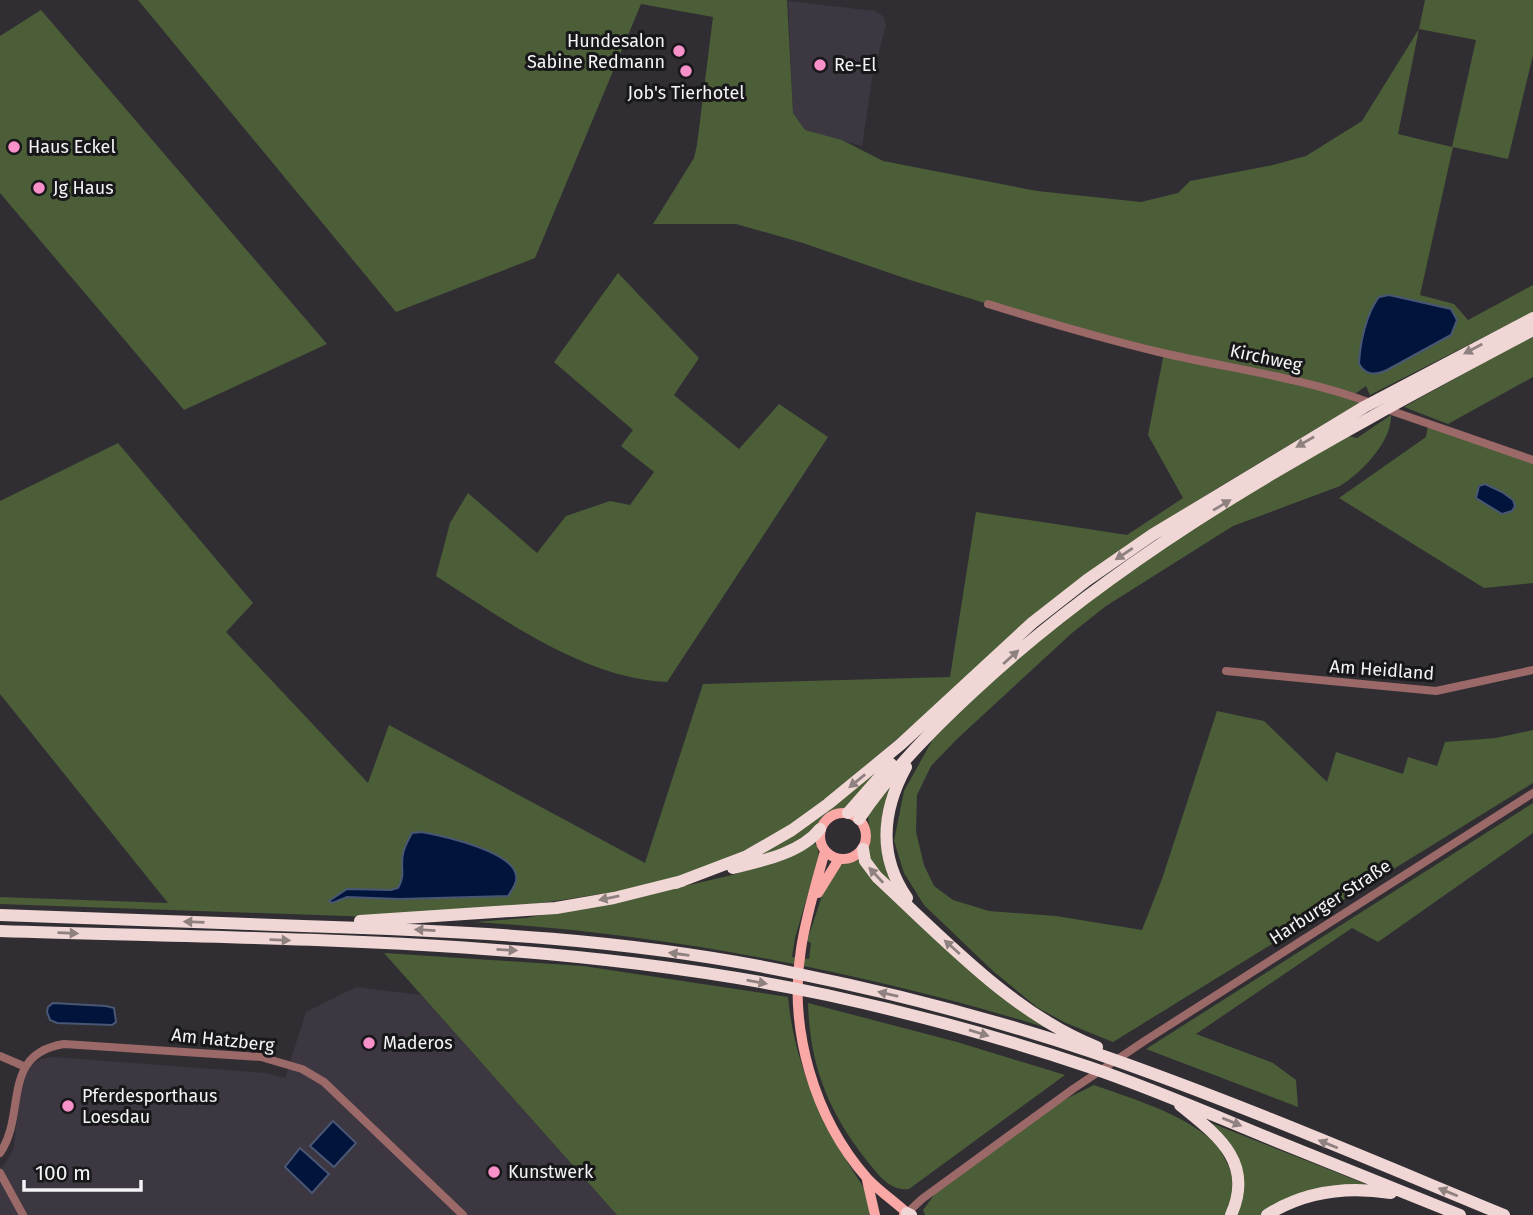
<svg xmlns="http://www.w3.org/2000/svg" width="1533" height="1215" font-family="'Fira Sans',sans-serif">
<rect width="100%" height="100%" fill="#312e33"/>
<path fill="#3d3741" d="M788 1 875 11 883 16 886 25 872 79 862 146 805 130 793 113Z
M356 987 421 995 617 1215H0V1168L6 1163 14 1147 20 1086 23 1076 31 1065 41 1059 52 1057 266 1073 285 1078 306 1012Z"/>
<path fill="#4b5e38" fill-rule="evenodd" d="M138 0H787L793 113 805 130 842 140 883 161 1037 191 1141 202 1178 193 1190 181 1273 165 1306 156 1362 121 1419 29 1425 0H1533V55L1508 159 1453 147 1420 295 1454 304 1468 320 1533 285V312L1370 395 1366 386 1352 396H1342L1359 403 1211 492 1125 547 809 813 761 845 690 874 621 891 495 910 402 918 0 904V897L168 903 0 694V501L118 443 253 603 226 632 368 783 389 725 645 863 703 684 950 677 976 512 1127 535 1183 498 1148 435 1164 353 988 304 910 280 803 243 736 224H653L694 158 697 145 713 17 641 4 535 258 396 312ZM1419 29 1476 40 1452 147 1398 134ZM422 832 498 855 410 898 346 897 333 903 347 889 392 890 398 888C409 871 401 851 413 833Z
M41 10 327 344 184 410 0 193V36Z
M618 273 699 358 674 395 739 449 779 404 828 437 667 682C585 679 503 619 436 576L450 523 468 493 537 553 566 516 610 501 630 505 654 472 621 446 633 430 554 362Z
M1533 335V377L1448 424 1404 407Z
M1391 415C1392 442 1361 473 1340 486L1233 526 1106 606 1072 633 957 739 931 766 917 795 916 832 924 865 934 886 953 900 989 911 1056 916 1142 930 1162 879 1217 711 1264 721 1327 782 1336 752 1403 774 1408 757 1437 766 1445 742 1496 738 1533 730V783L1113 1042 1066 1023 1038 1008 993 971 924 905 904 873 894 841 904 791 933 739 1017 657 1067 615 1159 551 1246 495 1348 436 1357 438Z
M1428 424 1533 460V583L1484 588 1339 498 1426 437Z
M899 752 852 808C818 813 830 821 807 836 793 846 771 855 755 855Z
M896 776 886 807 893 886 871 864 868 850 871 840 868 816Z
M1533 803V833L1378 942 1352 928 1196 1034 1273 1063 1296 1080 1298 1107 1146 1049Z
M814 843 817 845 819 856 795 938 792 957 809 959 811 943 807 941 828 878 837 866 859 859 1051 1029C864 972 671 934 475 922L525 918 625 900 732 875 782 858Z
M384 953 583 966 788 997C795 1074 830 1138 872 1200L869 1215H617Z
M808 1003 957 1042 1065 1075 909 1189C889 1191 879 1175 867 1161 828 1111 810 1066 808 1003Z
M1094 1085C1148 1105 1264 1134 1225 1215H925L923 1210 938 1190 1064 1100Z
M1206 1121 1378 1189 1358 1188 1261 1215H1235L1241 1191Z"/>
<path fill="#00143c" stroke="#495774" stroke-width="2" d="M1389 295 1451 309 1457 320 1451 335 1387 370C1376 375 1366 376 1359 364 1360 343 1366 314 1379 297Z
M1485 484 1502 492 1513 500 1515 506 1512 511 1502 514 1476 498 1479 486Z
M422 832C443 836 512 851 516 875 518 882 512 890 508 896L399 899 347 897 332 903 329 901 347 889 391 890 398 888C406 875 400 867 403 854 404 847 409 839 412 833Z
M53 1003 106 1006 114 1008 116 1022 112 1025 57 1023 50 1020 47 1012 48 1007Z
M333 1121 356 1143 334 1167 310 1146Z
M300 1148 329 1174 312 1193 285 1167Z"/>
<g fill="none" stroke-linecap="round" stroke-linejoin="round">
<path stroke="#9b6968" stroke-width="8" d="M988 304C1046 322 1104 339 1163 353 1233 369 1304 378 1371 403
M1386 409 1533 460
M1226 671 1436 691 1533 670
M0 1056 21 1065
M0 1153C27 1114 0 1054 64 1044L261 1057 302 1069 324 1082 463 1215
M0 1173 23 1215
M907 1213 922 1199 1073 1089 1146 1040 1533 793"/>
<path stroke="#faa8a6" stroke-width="10" d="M820 836a23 23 0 1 1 46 0a23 23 0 1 1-46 0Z
M825 851C816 884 806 916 801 949 788 1028 814 1118 867 1178 879 1191 894 1201 907 1213L904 1215
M818 893 839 859
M867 1180 875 1215"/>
<path stroke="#f0d7d5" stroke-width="12" d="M906 767C882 811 878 856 907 898
M848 813 891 764
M859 819C891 771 933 729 975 690 1138 538 1338 434 1533 330
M863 849 865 861 877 877C943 938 1013 1014 1097 1047
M733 868C762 861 801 853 820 829
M676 883 747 856 792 830 828 804 901 744 1032 623 1087 580 1152 535 1364 407 1533 318
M0 915C101 919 202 923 303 926 469 931 636 939 799 974 898 994 996 1020 1092 1052 1231 1100 1368 1159 1504 1215
M360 921 556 908 614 898 682 881
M0 931C276 940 555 937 827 995 915 1014 1003 1038 1089 1067 1148 1087 1206 1112 1264 1136 1330 1162 1395 1189 1460 1215
M1180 1105C1217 1135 1255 1162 1231 1215
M907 1213 911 1215
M1267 1215C1305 1191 1347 1186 1391 1193"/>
</g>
<defs><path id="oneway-solid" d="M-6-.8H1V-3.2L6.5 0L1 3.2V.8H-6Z" transform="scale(1.75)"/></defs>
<g fill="#8f8180">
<use href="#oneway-solid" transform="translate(1473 349) rotate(152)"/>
<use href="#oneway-solid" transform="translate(1305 442) rotate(150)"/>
<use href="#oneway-solid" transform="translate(1222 505) rotate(-31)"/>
<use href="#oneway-solid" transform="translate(1124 554) rotate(146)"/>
<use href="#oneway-solid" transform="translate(1011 657) rotate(-42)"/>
<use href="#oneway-solid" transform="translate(857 781) rotate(141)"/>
<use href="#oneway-solid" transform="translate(876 875) rotate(-133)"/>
<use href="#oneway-solid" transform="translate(609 898) rotate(169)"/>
<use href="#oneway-solid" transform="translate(194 922) rotate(-178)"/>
<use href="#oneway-solid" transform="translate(425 930) rotate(-177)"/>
<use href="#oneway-solid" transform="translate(68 933) rotate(2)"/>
<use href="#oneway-solid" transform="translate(280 940) rotate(2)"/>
<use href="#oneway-solid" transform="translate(952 947) rotate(-138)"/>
<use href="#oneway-solid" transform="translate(507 950) rotate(3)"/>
<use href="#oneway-solid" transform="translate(679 954) rotate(-172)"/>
<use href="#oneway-solid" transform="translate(757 982) rotate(10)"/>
<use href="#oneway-solid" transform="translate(888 994) rotate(-167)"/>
<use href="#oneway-solid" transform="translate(979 1033) rotate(17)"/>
<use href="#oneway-solid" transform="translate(1232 1122) rotate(22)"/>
<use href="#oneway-solid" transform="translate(1328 1144) rotate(-158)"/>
<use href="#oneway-solid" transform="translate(1448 1192) rotate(-158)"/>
</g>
<g fill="#f890ca" stroke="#181719" stroke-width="2.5">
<circle cx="679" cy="51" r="7"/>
<circle cx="820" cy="65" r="7"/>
<circle cx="686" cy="71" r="7"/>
<circle cx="14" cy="147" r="7"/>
<circle cx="39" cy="188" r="7"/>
<circle cx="369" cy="1043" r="7"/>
<circle cx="68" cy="1106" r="7"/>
<circle cx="494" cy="1172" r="7"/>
</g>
<g text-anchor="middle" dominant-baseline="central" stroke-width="6" stroke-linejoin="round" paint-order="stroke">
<g font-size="18" fill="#f4f3f6" stroke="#181719" text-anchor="start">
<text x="665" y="41" text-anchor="end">Hundesalon<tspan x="665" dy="21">Sabine Redmann</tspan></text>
<text x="834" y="65">Re-El</text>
<text x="686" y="93" text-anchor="middle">Job's Tierhotel</text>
<text x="28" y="147">Haus Eckel</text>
<text x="53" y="188">Jg Haus</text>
<text x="383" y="1043">Maderos</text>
<text x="82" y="1096">Pferdesporthaus<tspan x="82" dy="21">Loesdau</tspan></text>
<text x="508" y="1172">Kunstwerk</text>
</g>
<g font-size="18" fill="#f4f3f6" stroke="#181719">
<text transform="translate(1266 358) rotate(12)">Kirchweg</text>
<text transform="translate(1382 670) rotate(4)">Am Heidland</text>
<text transform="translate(1330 902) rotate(-33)">Harburger Straße</text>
<text transform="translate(223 1040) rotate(6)">Am Hatzberg</text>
</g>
</g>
<path d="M24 1180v10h117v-10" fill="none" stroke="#f4f3f6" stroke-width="3.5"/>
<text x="35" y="1180" font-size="21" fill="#f4f3f6" stroke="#181719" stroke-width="5" paint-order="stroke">100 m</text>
</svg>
